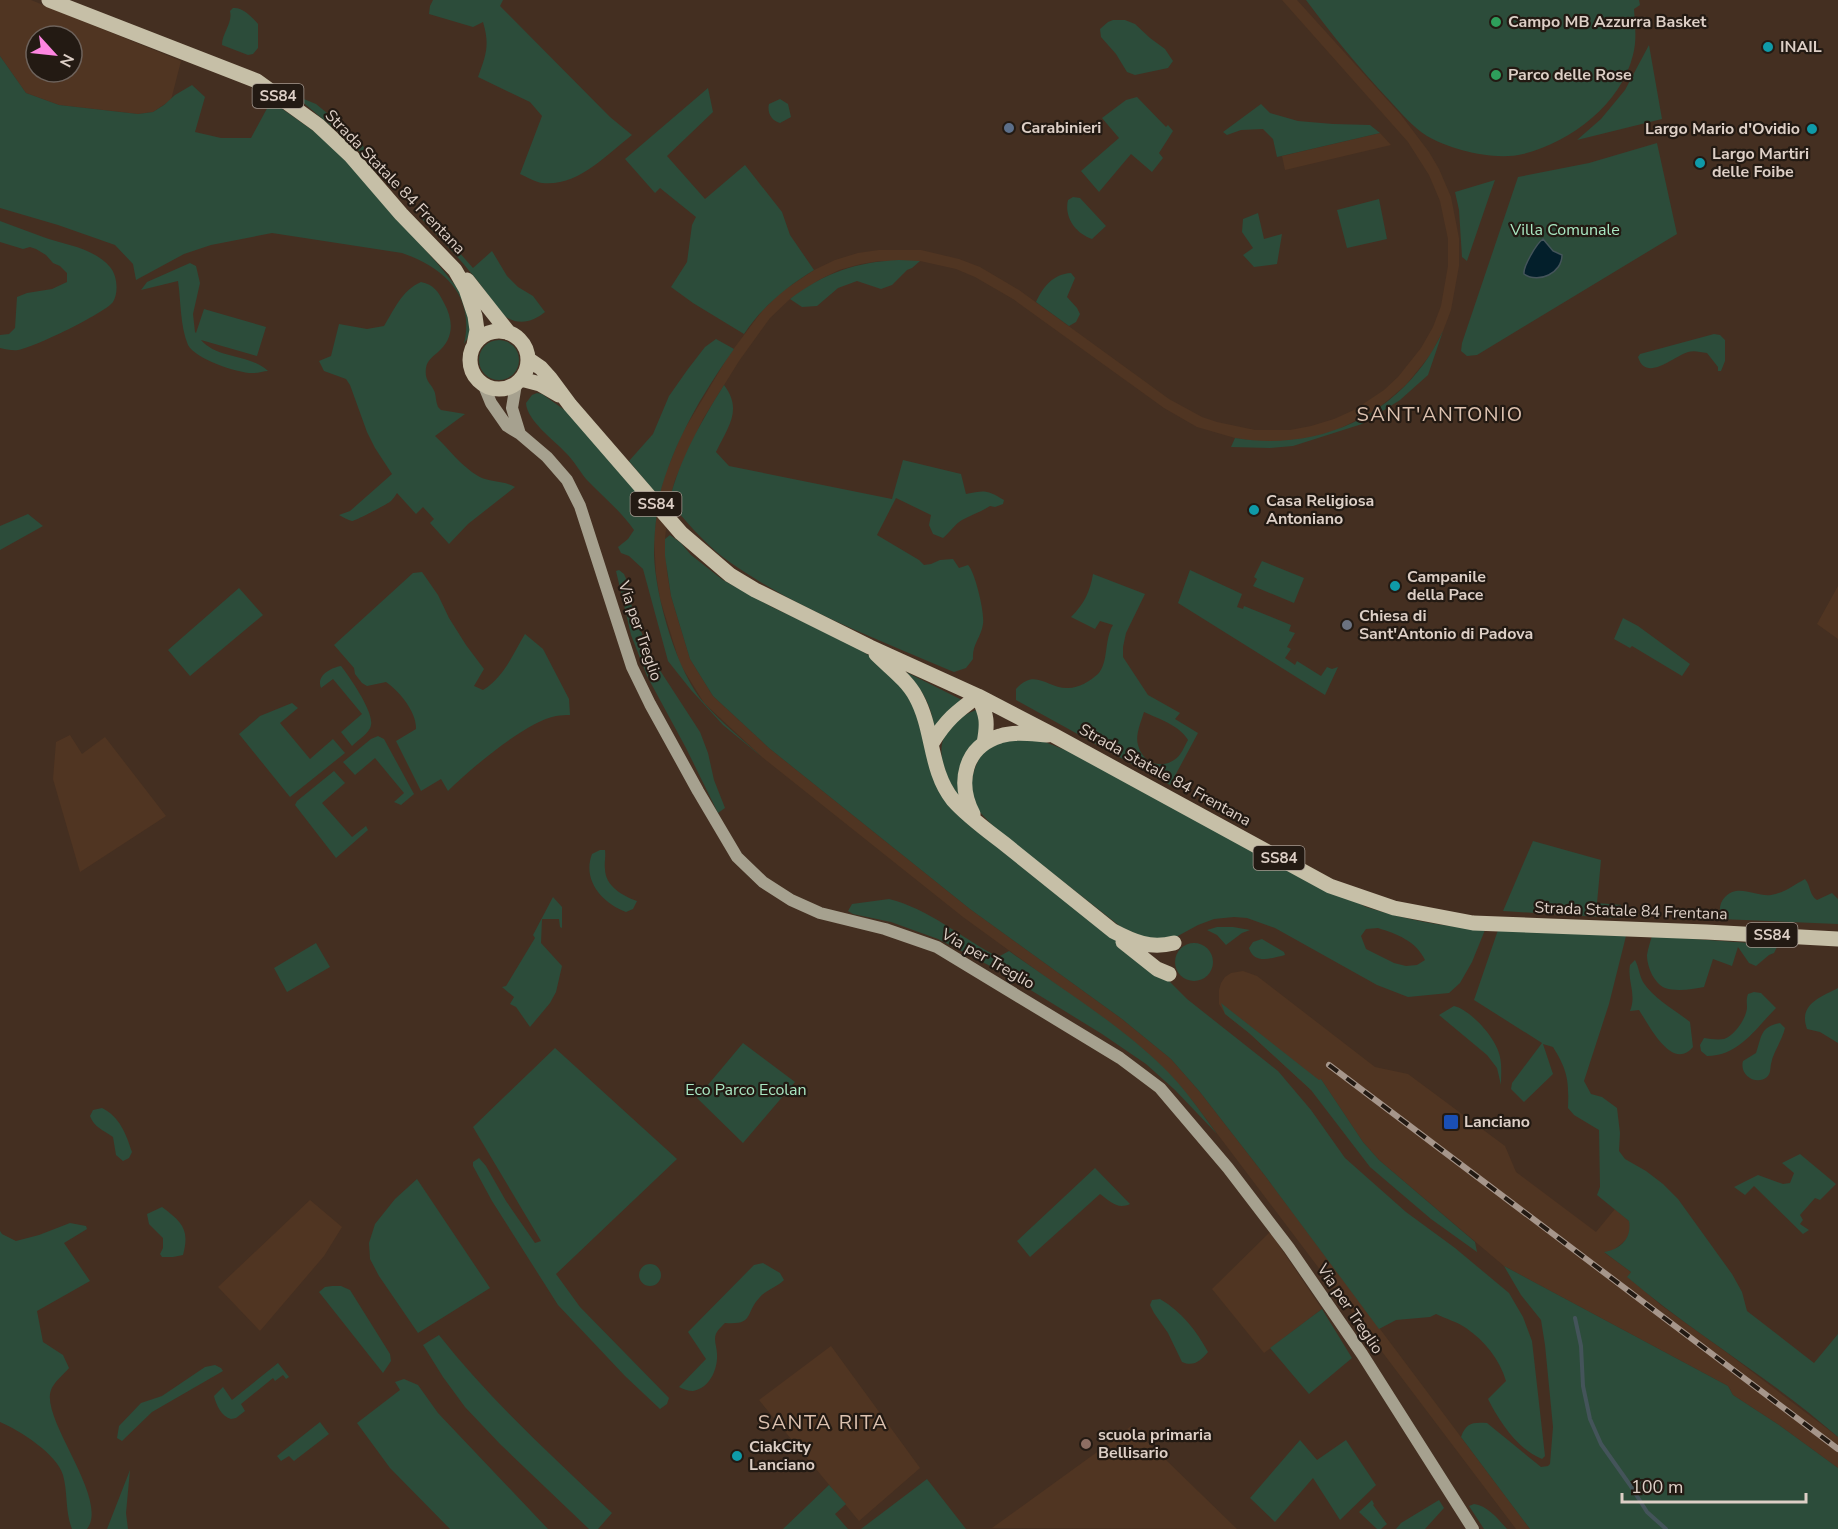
<svg xmlns="http://www.w3.org/2000/svg" width="1838" height="1529" font-family="'Nunito Sans',sans-serif">
<rect width="100%" height="100%" fill="#442f21"/>
<path fill="#503522" fill-rule="evenodd" d="M0 0H31L181 61 171 100 153 112 138 114 59 105 26 93 0 56ZM36 36H72V72H36Z
M1282 0H1297L1401 115 1429 152 1439 169 1451 197 1459 238V266L1451 310 1443 331 1431 354 1406 385 1375 411 1337 430 1314 437 1291 441H1254L1235 438 1197 427 1164 408 1013 299 975 277 956 269 920 261H880L861 264 839 270 819 280 790 299 770 318 739 361 703 419 675 480 669 502 665 539 667 572 671 596 690 659 713 696 769 748 970 909 1122 1019 1171 1059 1200 1092 1266 1177 1530 1529H1516L1191 1099 1116 1028 963 917 762 757 704 703 680 664 660 599 656 574 654 539 658 499 664 477 681 435 729 355 762 311 781 292 814 270 835 260 858 253 879 250H921L959 259 980 267 1019 290 1169 399 1202 417 1217 422 1255 430H1290L1311 426 1334 419 1354 410 1384 390 1398 377 1421 348 1433 327 1441 306 1448 266V239L1440 201 1429 175 1408 142Z
M1380 133 1391 145 1285 170 1282 156Z
M1838 586V639L1817 624Z
M70 735 82 754 105 737 166 816 80 872 53 779 56 742Z
M1243 971 1257 976 1375 1067 1408 1074 1505 1146 1516 1172 1596 1232 1615 1209 1629 1221 1631 1230 1627 1239 1614 1250 1605 1253 1631 1272 1628 1277 1662 1306 1726 1352 1838 1437V1468L1779 1425 1733 1395 1728 1386 1504 1266 1452 1222 1379 1160 1363 1142 1321 1079 1311 1090 1249 1033 1225 1014 1219 1004V990L1221 983 1225 977 1231 973Z
M310 1200 342 1227 324 1256 260 1331 218 1287Z
M1270 1232 1322 1309 1264 1353 1212 1289Z
M831 1346 920 1468 859 1521 759 1400Z
M1131 1426 1237 1529 992 1528 1104 1447Z"/>
<path fill="#2c4c3a" fill-rule="evenodd" d="M433 0H503L500 6 610 117 632 135C606 155 578 187 542 183 535 182 527 177 520 174L542 116 530 102 478 77C486 55 490 45 483 22L473 27 429 14 430 6Z
M1306 0H1639L1640 5 1634 9C1635 25 1637 40 1633 55 1621 104 1571 142 1523 154 1495 161 1451 150 1427 136 1413 127 1401 113 1390 101 1360 69 1332 35 1306 0Z
M233 8C243 7 252 17 258 24V48L253 54 248 55 222 45C222 33 233 23 230 11Z
M1113 20H1125L1135 24 1150 38 1165 49 1173 61 1168 68 1135 75 1127 72 1116 54 1101 37 1100 29 1108 22Z
M1649 45 1662 119 1577 140 1601 119 1625 90Z
M0 56 26 93 59 105 138 114 153 112 164 105 175 95 192 85 205 97 195 132 221 138H251L271 101 315 132 342 156 437 263 460 291 471 326 469 336 464 344C475 296 445 268 402 253L272 233 211 245 184 254 136 280 133 264 115 245 58 225 0 208Z
M708 88 713 112 667 156 705 199 745 165 782 212 790 235 814 270C786 287 762 307 744 334L693 303 671 287 687 262 692 225 696 217 660 188 655 193 625 159Z
M294 95 316 104 361 141 370 162 349 141Z
M1137 97 1166 127 1168 125 1173 131 1159 153 1163 158 1152 172 1131 154 1099 192 1081 171 1119 138 1102 118 1126 100Z
M780 99 788 104 791 117 780 123C771 121 767 112 769 104Z
M1261 104 1270 113 1298 121 1333 124 1370 125 1380 133 1277 157 1273 139 1263 129 1241 130 1227 135 1223 132Z
M1657 143 1677 234 1477 355 1467 356 1461 351 1462 343 1518 177 1589 163Z
M1495 180 1491 191 1467 261 1462 257 1459 210 1455 192Z
M1073 197 1080 198 1106 226 1092 239C1075 233 1064 217 1068 200Z
M1379 199 1387 239 1347 248 1337 210Z
M1258 213 1264 239 1282 234 1277 264 1254 267 1243 255 1253 248 1242 232 1243 219Z
M420 217H426L436 226 473 268 492 251 507 276 518 287 533 296 545 312C534 321 520 326 506 317 500 313 479 281 471 273 455 253 437 236 420 217Z
M0 221C14 226 29 232 43 237 66 245 94 248 110 267 117 275 119 292 113 302 105 313 33 348 18 350 13 351 5 349 0 348V335L9 334 15 328 17 297 27 293 52 289 67 282V273L60 266 53 263 46 255 36 249 30 247 23 249 0 242Z
M899 260 920 261 912 268 907 270 892 285 881 289 857 281 838 288 817 306 802 307 790 299C824 273 856 262 899 260Z
M190 263 196 266 200 283 193 314 195 332 196 333 204 309 266 327 257 356 201 340C217 359 250 354 268 371 264 371 259 373 254 373 239 374 195 359 188 345 180 326 181 301 178 281L141 290 147 282Z
M1071 273 1075 278 1067 297 1077 308 1080 314 1076 322 1069 326 1036 302C1043 287 1053 274 1071 273Z
M421 282C434 285 438 291 444 303 454 321 454 339 437 353 432 357 427 361 426 368 424 382 432 383 435 393 436 398 436 402 438 407L441 410 465 414 435 436C449 449 461 466 478 476 490 483 503 480 515 487L468 524 449 544 430 523 434 519 423 507 416 514 397 493C395 496 393 499 391 501 388 504 355 521 352 521 348 520 343 517 339 515L350 511 392 474 375 448 367 432 350 385 346 379 324 371 319 361 331 356 339 324 367 329 384 326C394 310 402 290 421 282Z
M1443 331 1428 375 1400 400 1362 424 1293 446 1270 448 1231 447 1235 438C1304 450 1375 426 1419 370 1429 358 1436 345 1443 331Z
M1714 334 1720 335 1725 340V361L1721 371H1718V367L1707 353C1700 352 1694 350 1688 352 1674 356 1646 383 1638 357L1640 354Z
M716 339 734 349C702 394 673 443 659 497L629 461 653 434 669 396 688 369 705 347Z
M479 360a20 20 0 1 1 40 0a20 20 0 1 1-40 0Z
M724 385C743 410 728 427 716 452L729 466 892 499 903 460 961 474 966 494C985 490 987 490 1004 500L1003 504 995 507 990 506C981 512 971 515 962 520 955 524 949 533 943 538L933 534 929 525 931 515 896 498 877 535 919 560 924 565 931 564 940 560 953 559 959 568 968 565C975 572 985 613 983 624 981 638 972 644 973 659L966 668 954 672 949 670C875 638 797 609 731 563 707 547 688 523 669 502 680 458 701 422 724 385Z
M537 393 542 394 566 411 657 513C655 527 654 540 654 554 655 596 677 673 705 704 722 723 743 740 762 757L723 725 691 690 668 661 643 569 629 556 621 553 618 547 628 539 634 530C621 511 602 496 586 479 579 470 574 461 566 453 554 440 527 421 526 403L532 395Z
M28 514 43 526 0 550V526Z
M670 535 681 543 691 555 723 580 772 607 853 645 885 666 916 700 947 794 1166 978 1187 999 1278 1071 1311 1110 1345 1158 1406 1212 1455 1248 1509 1293 1523 1317 1532 1341 1545 1456 1542 1459C1518 1450 1499 1421 1488 1399L1506 1381C1500 1360 1485 1341 1466 1328 1458 1322 1446 1319 1436 1314L1430 1317 1396 1320 1379 1329 1266 1177 1200 1092 1171 1059 1122 1019 970 909 769 748 713 696 690 659 671 596 665 556V539Z
M1262 561 1304 578 1294 603 1253 586 1257 579 1254 577Z
M619 570 624 574 627 581 628 592 634 614 652 658 700 732 708 753 714 780 725 808 718 813 686 748 647 676 631 635 616 571Z
M1190 570 1242 594 1237 607 1243 609 1244 606 1291 625 1289 631 1295 633 1287 647 1291 649 1285 658 1295 665 1297 661 1321 676 1327 667 1332 669 1338 667 1325 695 1178 603Z
M422 572 438 595 449 618 466 645 484 669 474 686 483 690C504 677 513 654 525 634L543 649 569 699 570 715C566 715 561 715 556 716 527 721 470 769 448 791L441 779 421 791 396 741 416 729C417 712 399 691 386 682L367 686 362 683 355 674 354 668 334 645 413 573Z
M1093 574 1145 594 1126 633 1123 647V657L1148 695 1180 713 1175 719 1198 733 1170 785 1016 700V689C1035 667 1048 689 1068 688 1079 688 1090 681 1098 674 1109 662 1104 639 1113 625L1100 621 1095 629 1071 617C1084 604 1090 592 1093 574ZM1144 712C1159 719 1179 725 1188 740 1184 747 1181 756 1174 760 1159 770 1142 761 1138 745 1135 735 1141 722 1144 712Z
M239 588 263 615 190 676 168 650Z
M1623 618 1638 626 1690 664 1682 676 1632 646 1630 648 1614 639Z
M341 666C349 676 374 712 371 725 370 733 358 740 352 746L341 732 362 714 333 679 321 688C316 676 330 668 341 666Z
M906 672 964 701 934 730C933 707 922 689 906 672Z
M292 703 298 708 280 723 310 759 333 739 345 753 290 797 239 734 260 716Z
M981 708 984 724 963 802C934 764 929 726 981 708Z
M378 736 384 739 414 794 401 805 394 802 404 793 375 758 355 775 343 762 371 739Z
M1011 739 1040 740 1078 755 1366 907C1407 920 1442 926 1485 930L1472 962 1460 983 1449 993 1408 997 1377 985 1275 928 1247 918 1234 917 1214 919 1198 925 1176 937 1157 943 1121 927 995 828C988 820 979 813 974 803 966 785 976 754 993 744 998 741 1006 741 1011 739ZM1378 928C1397 934 1416 941 1425 960L1417 965 1406 966 1394 963 1366 949 1361 936 1366 929Z
M334 771 345 783 322 803 352 837 366 826 368 830 336 858 295 805 297 801Z
M1533 841 1601 860 1597 903 1621 905 1620 918 1503 911Z
M600 850H605C606 857 604 863 605 869 605 886 623 896 637 901L633 909 626 912C602 903 582 880 592 854Z
M1805 879C1811 886 1809 895 1817 900L1832 893 1838 899V924L1721 919C1719 911 1719 903 1725 897 1738 883 1756 897 1771 895 1784 893 1794 885 1805 879Z
M553 897 562 907V928L560 927 559 919H542L541 943 562 966 556 992 550 1003 530 1027 516 1007 510 1004 514 997 502 987 506 986 535 938 533 935Z
M889 899C929 909 962 938 998 957L1009 951C1059 987 1119 1024 1163 1067 1184 1087 1200 1111 1217 1134L1175 1090 1146 1064 1102 1034 998 970 938 939 891 922 853 914 848 911 852 904Z
M1217 927H1233L1250 930 1242 933 1226 945 1217 935 1207 930Z
M1498 930 1626 936 1609 1004 1584 1081 1591 1094 1602 1097 1617 1108 1620 1133 1619 1151 1625 1159 1646 1171 1663 1184 1678 1199 1732 1274 1742 1292 1747 1311 1814 1363 1838 1334V1437C1772 1379 1694 1334 1627 1277L1631 1272 1604 1252C1621 1249 1632 1238 1629 1221L1597 1195 1600 1187 1599 1130 1574 1115 1568 1108C1569 1081 1568 1071 1553 1047L1543 1044 1553 1074 1524 1102 1511 1089 1512 1083 1542 1043 1474 1000Z
M1652 936 1778 945 1774 953 1769 955 1756 966 1749 963 1738 947 1732 966 1713 959 1704 987C1693 989 1677 992 1665 988 1654 983 1647 967 1647 955 1648 949 1650 942 1652 936Z
M1262 939 1284 952 1285 955C1272 958 1254 965 1249 948L1253 942Z
M316 943 330 967 287 992 274 968Z
M1175 962a19 19 0 1 1 38 0a19 19 0 1 1-38 0Z
M1635 960C1639 967 1639 975 1643 982 1654 999 1675 1010 1690 1022L1693 1047C1672 1072 1649 1025 1639 1010L1630 1011C1637 994 1627 981 1630 965Z
M1838 988V1043L1820 1032 1807 1029C1798 1004 1821 997 1838 988Z
M1754 992 1761 993 1776 1008C1756 1028 1739 1056 1707 1056L1701 1051 1700 1045 1704 1038C1710 1039 1718 1040 1724 1039 1734 1036 1746 1019 1747 1008 1747 1002 1746 1000 1748 994Z
M1221 1003 1319 1080 1321 1079 1363 1142 1379 1160 1475 1242 1477 1252 1431 1219 1370 1167 1311 1090 1249 1033 1225 1014Z
M1454 1006C1471 1010 1497 1039 1500 1057 1502 1066 1501 1076 1501 1085L1497 1068 1487 1055 1439 1015Z
M1780 1023 1785 1028C1782 1041 1773 1052 1771 1064 1770 1069 1771 1073 1767 1077 1756 1086 1739 1075 1743 1061L1756 1053C1762 1036 1760 1027 1780 1023Z
M743 1043 795 1082 743 1143 697 1098Z
M555 1048 677 1159 556 1274 580 1307 669 1398 667 1404 660 1409 625 1376 558 1305 492 1201 473 1166V1162L479 1158 486 1166 506 1201 535 1243 541 1241 473 1127Z
M102 1108C120 1117 126 1134 132 1152L129 1158 123 1161 116 1155 113 1137C103 1130 94 1127 90 1116L93 1110Z
M1800 1154 1836 1184 1820 1200 1815 1198 1800 1215 1803 1220 1800 1224 1809 1230 1803 1234 1754 1186 1745 1195 1734 1187 1758 1175 1783 1184 1790 1183 1794 1173 1782 1163Z
M1095 1168 1130 1204C1117 1210 1110 1201 1100 1194L1030 1257 1017 1241Z
M417 1179 490 1288 418 1333 379 1276 370 1259 369 1243 375 1224 395 1199Z
M162 1207C182 1222 190 1229 183 1255L173 1257H162L160 1254 163 1248V1238L149 1224 147 1214Z
M70 1223 86 1226 87 1229 64 1243 90 1281 37 1311 43 1342 63 1355 69 1368C63 1375 54 1382 51 1390 40 1419 110 1499 87 1529H72C65 1512 68 1493 63 1475 57 1454 19 1430 0 1422V1231L2 1234 16 1241 39 1235Z
M763 1263 780 1273 784 1280C777 1287 766 1290 760 1297 744 1314 755 1325 725 1323 720 1328 715 1332 715 1339 715 1344 717 1349 717 1354 718 1369 710 1388 693 1391 688 1391 683 1389 679 1387L706 1359 688 1332 754 1265Z
M639 1275a11 11 0 1 1 22 0a11 11 0 1 1-22 0Z
M1504 1266 1728 1386 1733 1395 1779 1425 1838 1468V1529H1530L1461 1437C1466 1423 1472 1422 1487 1423L1541 1467 1548 1466 1550 1464 1553 1427 1545 1345 1541 1320 1521 1295Z
M332 1286H341L350 1290 390 1354 391 1361 383 1373 319 1292 325 1287Z
M1160 1299C1182 1312 1196 1330 1208 1352 1200 1361 1194 1367 1182 1362L1168 1333 1154 1313 1150 1305 1152 1300Z
M1322 1309 1352 1358 1309 1394 1270 1348Z
M439 1335C490 1400 552 1456 612 1513L598 1529H589L500 1444 465 1407 443 1377 423 1345Z
M278 1363 289 1377 286 1379 283 1375 275 1381 273 1378 241 1404 245 1411 236 1418 231 1419C222 1417 216 1405 214 1396L223 1387 232 1400Z
M215 1365 221 1368 223 1371 152 1412 122 1441 117 1438 119 1426 141 1403 162 1396 205 1367Z
M404 1379 418 1385 438 1413 548 1529H450L390 1468 357 1423 400 1390 395 1382Z
M320 1422 329 1434 294 1461 289 1456 281 1461 277 1456Z
M1300 1440 1317 1460 1346 1440 1376 1485 1340 1520 1313 1478 1275 1522 1250 1498Z
M130 1470 126 1513 128 1529H107Z
M927 1479 966 1529H861Z
M829 1485 846 1504 835 1514 848 1529H783Z
M1372 1500 1374 1504 1373 1505 1387 1524 1381 1529H1377L1359 1512Z
M1439 1500 1444 1508 1425 1529H1396L1401 1523Z
M1474 1504C1488 1506 1498 1519 1507 1529H1484L1469 1506Z"/>
<path fill="#031f2b" stroke="#44545a" stroke-width="1.5" d="M1543 239 1553 251 1562 255C1562 273 1539 284 1524 274 1523 267 1536 244 1543 239Z"/>
<g fill="none" stroke-linecap="round" stroke-linejoin="round">
<path stroke="#44545a" stroke-width="4" d="M1575 1318 1581 1346 1583 1386 1590 1419 1601 1444 1630 1485 1647 1512 1666 1529"/>
<path stroke="#a6a18f" stroke-width="12" d="M516 384 512 408 520 434
M484 386 491 403 507 426 520 434 547 457 567 480 580 506 632 667 650 704 698 791 737 857 763 882 791 900 820 913 885 929 937 947 1120 1058 1160 1088 1228 1168 1289 1248 1362 1354 1473 1529"/>
<path stroke="#c6bfa7" stroke-width="15" d="M49 0 257 81 318 125 351 156 401 214 455 270 466 289 475 316 477 330 474 345
M467 280 509 333
M470 360a29 29 0 1 1 58 0a29 29 0 1 1-58 0Z
M528 359 541 368 550 378 570 405 681 533 730 575 755 590 870 647 978 696 1055 736 1330 886 1394 908 1473 923 1706 932 1838 939
M521 379 540 384 559 395
M876 654C890 668 907 680 916 697 934 730 929 770 953 800 968 817 988 831 1006 845 1041 873 1077 902 1113 931 1134 942 1150 949 1174 943
M978 696C987 715 988 723 984 743
M932 743C946 720 956 712 978 696
M973 814C957 783 964 747 1000 736 1015 731 1032 734 1047 735
M1123 942 1157 969 1169 974"/>
<defs>
<path id="rail" d="M1329 1065 1838 1449"/>
</defs>
<use href="#rail" stroke="#a6968b" stroke-width="6"/>
<use href="#rail" stroke="#231a13" stroke-width="4" stroke-dasharray="11" stroke-linecap="butt"/>
</g>
<g fill="#2e9e5b" stroke="#231a13" stroke-width="2">
<circle cx="1496" cy="22" r="6"/>
<circle cx="1496" cy="75" r="6"/>
</g>
<g fill="#0f9aa8" stroke="#231a13" stroke-width="2">
<circle cx="1768" cy="47" r="6"/>
<circle cx="1812" cy="129" r="6"/>
<circle cx="1700" cy="163" r="6"/>
<circle cx="1254" cy="510" r="6"/>
<circle cx="1395" cy="586" r="6"/>
<circle cx="737" cy="1456" r="6"/>
</g>
<circle fill="#5c6f8a" stroke="#231a13" stroke-width="2" cx="1009" cy="128" r="6"/>
<circle fill="#6b7280" stroke="#231a13" stroke-width="2" cx="1347" cy="625" r="6"/>
<rect fill="#1a4fb4" stroke="#231a13" stroke-width="2" x="1443" y="1114" width="16" height="16" rx="3"/>
<circle fill="#8d6e63" stroke="#231a13" stroke-width="2" cx="1086" cy="1444" r="6"/>
<g text-anchor="middle" dominant-baseline="central" stroke-width="4.5" stroke-linejoin="round" paint-order="stroke">
<g fill="#231a13" stroke="#a59990" stroke-width="1.5">
<rect x="252.5" y="84" width="51" height="24" rx="4.5"/>
<rect x="630.5" y="492" width="51" height="24" rx="4.5"/>
<rect x="1253.5" y="846" width="51" height="24" rx="4.5"/>
<rect x="1746.5" y="923" width="51" height="24" rx="4.5"/>
</g>
<g font-size="15" font-weight="bold" fill="#ddcfc6">
<text x="278" y="96">SS84</text>
<text x="656" y="504">SS84</text>
<text x="1279" y="858">SS84</text>
<text x="1772" y="935">SS84</text>
</g>
<g font-size="16" font-weight="bold" fill="#ddcfc6" stroke="#231a13" text-anchor="start">
<text x="1508" y="22">Campo MB Azzurra Basket</text>
<text x="1780" y="47">INAIL</text>
<text x="1508" y="75">Parco delle Rose</text>
<text x="1021" y="128">Carabinieri</text>
<text x="1800" y="129" text-anchor="end">Largo Mario d'Ovidio</text>
<text x="1712" y="154">Largo Martiri<tspan x="1712" dy="18">delle Foibe</tspan></text>
<text x="1266" y="501">Casa Religiosa<tspan x="1266" dy="18">Antoniano</tspan></text>
<text x="1407" y="577">Campanile<tspan x="1407" dy="18">della Pace</tspan></text>
<text x="1359" y="616">Chiesa di<tspan x="1359" dy="18">Sant'Antonio di Padova</tspan></text>
<text x="1464" y="1122">Lanciano</text>
<text x="1098" y="1435">scuola primaria<tspan x="1098" dy="18">Bellisario</tspan></text>
<text x="749" y="1447">CiakCity<tspan x="749" dy="18">Lanciano</tspan></text>
</g>
<g font-size="16" fill="#ddcfc6" stroke="#231a13">
<text transform="translate(395 182) rotate(46)">Strada Statale 84 Frentana</text>
<text transform="translate(640 631) rotate(71)">Via per Treglio</text>
<text transform="translate(1165 775) rotate(29)">Strada Statale 84 Frentana</text>
<text transform="translate(1631 911) rotate(2)">Strada Statale 84 Frentana</text>
<text transform="translate(988 959) rotate(30)">Via per Treglio</text>
<text transform="translate(1350 1309) rotate(56)">Via per Treglio</text>
</g>
<g font-size="16" fill="#a9e7c2" stroke="#231a13">
<text x="1565" y="230">Villa Comunale</text>
<text x="746" y="1090">Eco Parco Ecolan</text>
</g>
<g font-size="20" letter-spacing="1.5" fill="#ddc2b0" stroke="#231a13">
<text x="1440" y="414">SANT'ANTONIO</text>
<text x="823" y="1422">SANTA RITA</text>
</g>
</g>
<g transform="translate(54 54) rotate(117)"><circle r="28" fill="#231a13" stroke="#6d625b" stroke-width="1.5"/>
<path d="M0-4.5L10 22L0 15L-10 22Z" fill="#fe86e1"/>
<text y="-9" font-size="16" font-weight="bold" text-anchor="middle" fill="#ddcfc6">N</text>
</g>
<path d="M1622 1493v9h184v-9" fill="none" stroke="#ddcfc6" stroke-width="3"/>
<text x="1631" y="1493" font-size="18" fill="#ddcfc6" stroke="#231a13" stroke-width="4.5" paint-order="stroke">100 m</text>
</svg>
